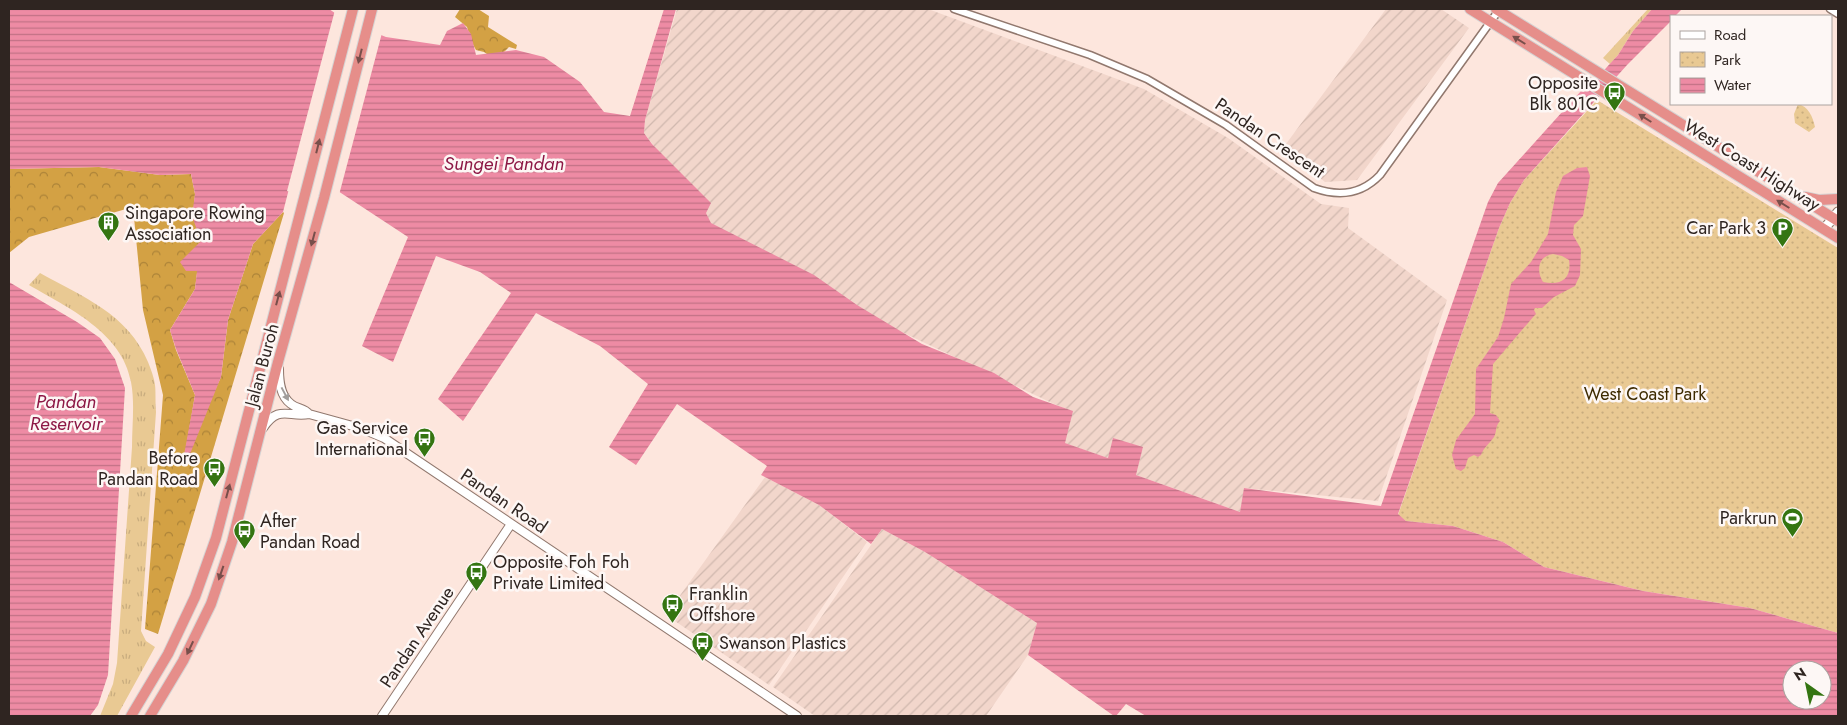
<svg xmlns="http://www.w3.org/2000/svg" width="1847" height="725" font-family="Jost,sans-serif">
<defs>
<pattern id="industrial-furrows" width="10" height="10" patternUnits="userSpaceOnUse" patternTransform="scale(1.25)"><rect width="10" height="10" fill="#f2d6cb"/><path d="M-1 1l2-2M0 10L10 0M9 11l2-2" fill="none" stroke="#d0b8ae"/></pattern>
<pattern id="grass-tufts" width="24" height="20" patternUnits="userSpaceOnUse" patternTransform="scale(1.25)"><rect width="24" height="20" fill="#e9c993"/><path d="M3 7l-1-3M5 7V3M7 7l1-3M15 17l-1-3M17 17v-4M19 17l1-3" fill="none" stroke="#c8ac7e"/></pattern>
<pattern id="forest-crowns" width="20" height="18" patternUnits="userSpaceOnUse" patternTransform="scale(1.25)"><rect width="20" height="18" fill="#d3a144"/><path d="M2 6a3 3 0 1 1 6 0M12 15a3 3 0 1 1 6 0" fill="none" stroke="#ac8338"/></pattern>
<pattern id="park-dots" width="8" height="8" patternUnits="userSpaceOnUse" patternTransform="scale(1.25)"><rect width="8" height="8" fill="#e9c993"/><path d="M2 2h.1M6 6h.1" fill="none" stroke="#c8ac7e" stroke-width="1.8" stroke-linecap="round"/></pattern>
<pattern id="water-rules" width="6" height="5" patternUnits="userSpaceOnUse" patternTransform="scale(1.25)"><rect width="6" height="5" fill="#ee8ba4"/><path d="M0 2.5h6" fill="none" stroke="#c17185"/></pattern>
</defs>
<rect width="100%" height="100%" fill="#fde6dd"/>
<path fill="url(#industrial-furrows)" d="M677 9H928L1144 89 1228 138 1321 204 1349 208 1348 228 1447 300 1378 501 1245 488 1240 512 1136 475 1143 447 1108 458 1064 443 1072 411 1054 404 870 317 710 223 706 213 644 133 645 120Z
M1386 9H1441L1469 28 1357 180 1325 182 1283 148Z
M765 477 819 505 867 542 769 685 666 615Z
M882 529 925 552 1037 623 1028 655 986 716H815L773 687Z"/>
<path fill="url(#grass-tufts)" d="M1648 9H1652L1633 31 1618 55 1610 64 1603 58Z
M40 273C83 297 128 314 148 362 151 370 154 377 155 385 156 393 155 403 156 412L141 631 146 641 155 647 117 716H100L113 684 117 663 132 447C132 425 135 403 131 382 122 332 68 308 29 285Z"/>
<path fill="url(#forest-crowns)" d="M460 9H478L489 16 488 27 517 45 516 49 509 47 500 56 493 58 484 52 476 50 471 41 467 27 455 17Z
M99 167 160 175 191 174 195 194 193 216 201 241 195 289 170 330 176 350 195 395 185 454 221 377 228 320 253 244 283 212 284 213 158 634 145 629 163 395 143 310 133 207 29 237 9 253V169Z"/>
<path fill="url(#park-dots)" d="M1597 100 1838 248V633L1750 608 1643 591 1544 567 1503 542 1453 526 1406 521 1398 515 1499 228 1510 203 1524 180Z
M1798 104C1808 106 1813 117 1815 127L1809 132 1795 123 1794 114Z"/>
<path fill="url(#water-rules)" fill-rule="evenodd" d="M9 9H329L348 22 386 37 440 45 447 31 463 23 471 34 476 55 516 50 544 57 580 82 604 112 630 116 664 9H676L645 120 644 133 652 144 711 203 706 213 711 223 814 275 857 305 922 344 994 373 1033 397 1073 411 1065 443 1108 458 1113 438 1143 447 1136 475 1240 512 1244 488 1381 506 1488 202 1498 183 1581 91 1584 92 1618 55 1633 31 1652 9H1682L1675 16H1671V21L1627 65 1524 180 1510 203 1499 228 1398 514 1406 521 1453 526 1503 542 1544 567 1643 591 1750 608 1838 633V716H1146L1126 704 1116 716H1114L1028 655 1037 623 925 552 882 529 871 544 819 505 761 475 767 466 677 404 636 465 609 447 648 384 600 346 536 313 463 421 438 399 511 293 480 272 436 256 393 362 362 346 408 237 309 172 291 181 283 212 253 244 228 320 221 377 190 454 184 455 195 395 176 349 170 330 195 289 197 271H186L180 262 201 241 192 216 195 194 191 174 160 175 99 167 9 169ZM1792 670H1822V700H1792Z
M1587 167 1590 176 1583 216 1574 225 1573 235 1581 249 1580 275 1575 286 1554 297 1542 308H1535L1534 310 1536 314 1534 316 1493 364 1490 413 1496 415 1500 421C1495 426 1497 432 1494 437 1489 444 1484 447 1481 455L1478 457 1474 455 1468 458 1465 468 1461 471 1456 469 1452 455 1456 440 1475 414 1476 369 1498 337 1504 318 1511 284 1531 262 1548 234 1556 192 1563 176 1577 168ZM1553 254 1562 256 1569 260C1572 279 1561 286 1543 282 1536 271 1538 256 1553 254Z
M9 282 77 322 100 338 115 359 125 388 108 675 98 705 90 716H9Z"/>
<path fill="#fde6dd" d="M335 10 349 20 382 33 339 195 309 174 293 183 291 192 287 191Z"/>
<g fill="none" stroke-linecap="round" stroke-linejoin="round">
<defs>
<path id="minor" d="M954 9 1090 55 1147 79 1226 125 1314 188C1339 197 1362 194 1380 175L1499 10
M1830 9 1838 14"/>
<path id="tertiary" d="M279 369C279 381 280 396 291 404 297 409 304 408 309 414
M263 428C279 404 289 418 309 414L360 428 384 438 797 716
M382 716 511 524"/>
<path id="secondary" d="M1824 229 1838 212"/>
<path id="trunk" d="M1470 9 1838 238
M1496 9 1838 221
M1805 197 1819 200 1838 199
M131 716 168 654 195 597 216 538 353 9
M150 716 183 661 211 604 232 542 278 362 324 198 372 9"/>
</defs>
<use href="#minor" stroke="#91786e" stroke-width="9"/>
<use href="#tertiary" stroke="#91786e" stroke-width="10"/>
<use href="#secondary" stroke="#91786e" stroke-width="11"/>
<use href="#trunk" stroke="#d5d3d3" stroke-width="12"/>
<use href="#minor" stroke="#fff" stroke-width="6"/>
<use href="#tertiary" stroke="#fff" stroke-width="8"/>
<use href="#secondary" stroke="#fff" stroke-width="9"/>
<use href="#trunk" stroke="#e68e8a" stroke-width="10"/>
</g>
<defs><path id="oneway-solid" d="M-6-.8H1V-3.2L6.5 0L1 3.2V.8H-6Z" transform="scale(1.25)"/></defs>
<g fill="#784f4b">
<use href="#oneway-solid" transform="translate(1519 40) rotate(-148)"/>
<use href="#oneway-solid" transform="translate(360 56) rotate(104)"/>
<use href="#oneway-solid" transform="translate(1645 118) rotate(-148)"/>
<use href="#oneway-solid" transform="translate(318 146) rotate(-76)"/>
<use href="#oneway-solid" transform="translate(1783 204) rotate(-148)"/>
<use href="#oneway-solid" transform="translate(313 239) rotate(105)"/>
<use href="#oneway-solid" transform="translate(278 298) rotate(-75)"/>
<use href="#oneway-solid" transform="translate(228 491) rotate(-75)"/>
<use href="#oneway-solid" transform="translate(221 573) rotate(109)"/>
<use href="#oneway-solid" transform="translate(190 648) rotate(115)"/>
</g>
<use fill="#a19d9b" href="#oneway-solid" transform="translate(285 394) rotate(62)"/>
<defs>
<symbol id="bus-pin" viewBox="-11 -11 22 30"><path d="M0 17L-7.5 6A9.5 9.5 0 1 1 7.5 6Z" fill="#347511" stroke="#fdf7f5"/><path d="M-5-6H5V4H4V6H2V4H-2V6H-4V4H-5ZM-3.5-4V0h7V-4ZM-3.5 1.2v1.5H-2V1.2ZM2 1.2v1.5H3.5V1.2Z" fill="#fff"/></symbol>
<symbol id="building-pin" viewBox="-11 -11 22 30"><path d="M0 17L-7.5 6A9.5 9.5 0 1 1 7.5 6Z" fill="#347511" stroke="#fdf7f5"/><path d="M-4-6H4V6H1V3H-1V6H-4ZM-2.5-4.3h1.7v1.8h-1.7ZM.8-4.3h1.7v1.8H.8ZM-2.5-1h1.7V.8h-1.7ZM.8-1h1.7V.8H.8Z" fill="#fff"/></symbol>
<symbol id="parking-pin" viewBox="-11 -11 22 30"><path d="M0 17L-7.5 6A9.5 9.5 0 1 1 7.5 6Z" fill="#347511" stroke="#fdf7f5"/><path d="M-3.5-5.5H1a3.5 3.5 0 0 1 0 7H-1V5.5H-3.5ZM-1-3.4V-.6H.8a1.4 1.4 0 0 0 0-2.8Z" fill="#fff"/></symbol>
<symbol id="stadium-pin" viewBox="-11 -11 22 30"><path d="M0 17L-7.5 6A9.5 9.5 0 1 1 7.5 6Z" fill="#347511" stroke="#fdf7f5"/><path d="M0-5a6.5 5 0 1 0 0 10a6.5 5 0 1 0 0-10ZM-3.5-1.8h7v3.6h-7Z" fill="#fff"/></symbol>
</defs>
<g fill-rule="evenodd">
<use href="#bus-pin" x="1602" y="80" width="25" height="34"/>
<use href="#building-pin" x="96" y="210" width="25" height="34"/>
<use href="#parking-pin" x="1770" y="216" width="25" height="34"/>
<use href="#bus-pin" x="412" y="426" width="25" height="34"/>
<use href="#bus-pin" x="202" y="456" width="25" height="34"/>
<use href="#stadium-pin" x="1780" y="506" width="25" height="34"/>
<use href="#bus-pin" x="232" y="518" width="25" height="34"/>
<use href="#bus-pin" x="464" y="560" width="25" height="34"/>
<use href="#bus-pin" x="660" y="592" width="25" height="34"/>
<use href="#bus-pin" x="690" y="630" width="25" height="34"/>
</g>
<g text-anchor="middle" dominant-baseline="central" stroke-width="5" stroke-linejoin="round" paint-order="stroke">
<g font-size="18" fill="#2f2521" stroke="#fdf7f5" text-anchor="end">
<text x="1598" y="83">Opposite<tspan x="1598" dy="21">Blk 801C</tspan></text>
<text x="125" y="213" text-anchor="start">Singapore Rowing<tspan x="125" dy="21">Association</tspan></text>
<text x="1766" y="228">Car Park 3</text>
<text x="408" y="428">Gas Service<tspan x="408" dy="21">International</tspan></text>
<text x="198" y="458">Before<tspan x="198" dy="21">Pandan Road</tspan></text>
<text x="1777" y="518">Parkrun</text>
<text x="260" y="521" text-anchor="start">After<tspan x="260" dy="21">Pandan Road</tspan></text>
<text x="493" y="562" text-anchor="start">Opposite Foh Foh<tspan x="493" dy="21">Private Limited</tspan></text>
<text x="689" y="594" text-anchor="start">Franklin<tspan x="689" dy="21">Offshore</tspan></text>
<text x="719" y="643" text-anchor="start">Swanson Plastics</text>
</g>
<g font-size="18" fill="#2f2521" stroke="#fdf7f5">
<text transform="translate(1270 138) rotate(34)">Pandan Crescent</text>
<text transform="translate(1752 165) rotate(32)">West Coast Highway</text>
<text transform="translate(262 365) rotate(-75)">Jalan Buroh</text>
<text transform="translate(504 501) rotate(34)">Pandan Road</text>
<text transform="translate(417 637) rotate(-56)">Pandan Avenue</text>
</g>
<g font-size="18" fill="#3e2b01" stroke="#fdf7f5">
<text x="1645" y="394">West Coast Park</text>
</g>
<g font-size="19" font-style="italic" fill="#8d1845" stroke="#fdf7f5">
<text x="504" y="163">Sungei Pandan</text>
<text x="66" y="401">Pandan<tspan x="66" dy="22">Reservoir</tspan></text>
</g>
</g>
<rect width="1847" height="725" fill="none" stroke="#2f2521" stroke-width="20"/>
<rect x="1670" y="15" width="162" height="90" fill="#fdf7f5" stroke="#aba3a0"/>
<rect x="1680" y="31" width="25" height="8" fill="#ffffff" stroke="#aba3a0"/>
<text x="1714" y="40" font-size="15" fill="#2f2521">Road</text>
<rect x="1680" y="52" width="25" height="15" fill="url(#park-dots)" stroke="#aba3a0"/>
<text x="1714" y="65" font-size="15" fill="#2f2521">Park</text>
<rect x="1680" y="78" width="25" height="15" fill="url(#water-rules)" stroke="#aba3a0"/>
<text x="1714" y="90" font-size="15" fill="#2f2521">Water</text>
<g transform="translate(1807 685) rotate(327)"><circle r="24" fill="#fdf7f5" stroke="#aba3a0"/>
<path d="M0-4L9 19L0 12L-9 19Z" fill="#347511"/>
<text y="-8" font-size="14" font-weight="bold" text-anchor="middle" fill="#2f2521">N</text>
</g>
</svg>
